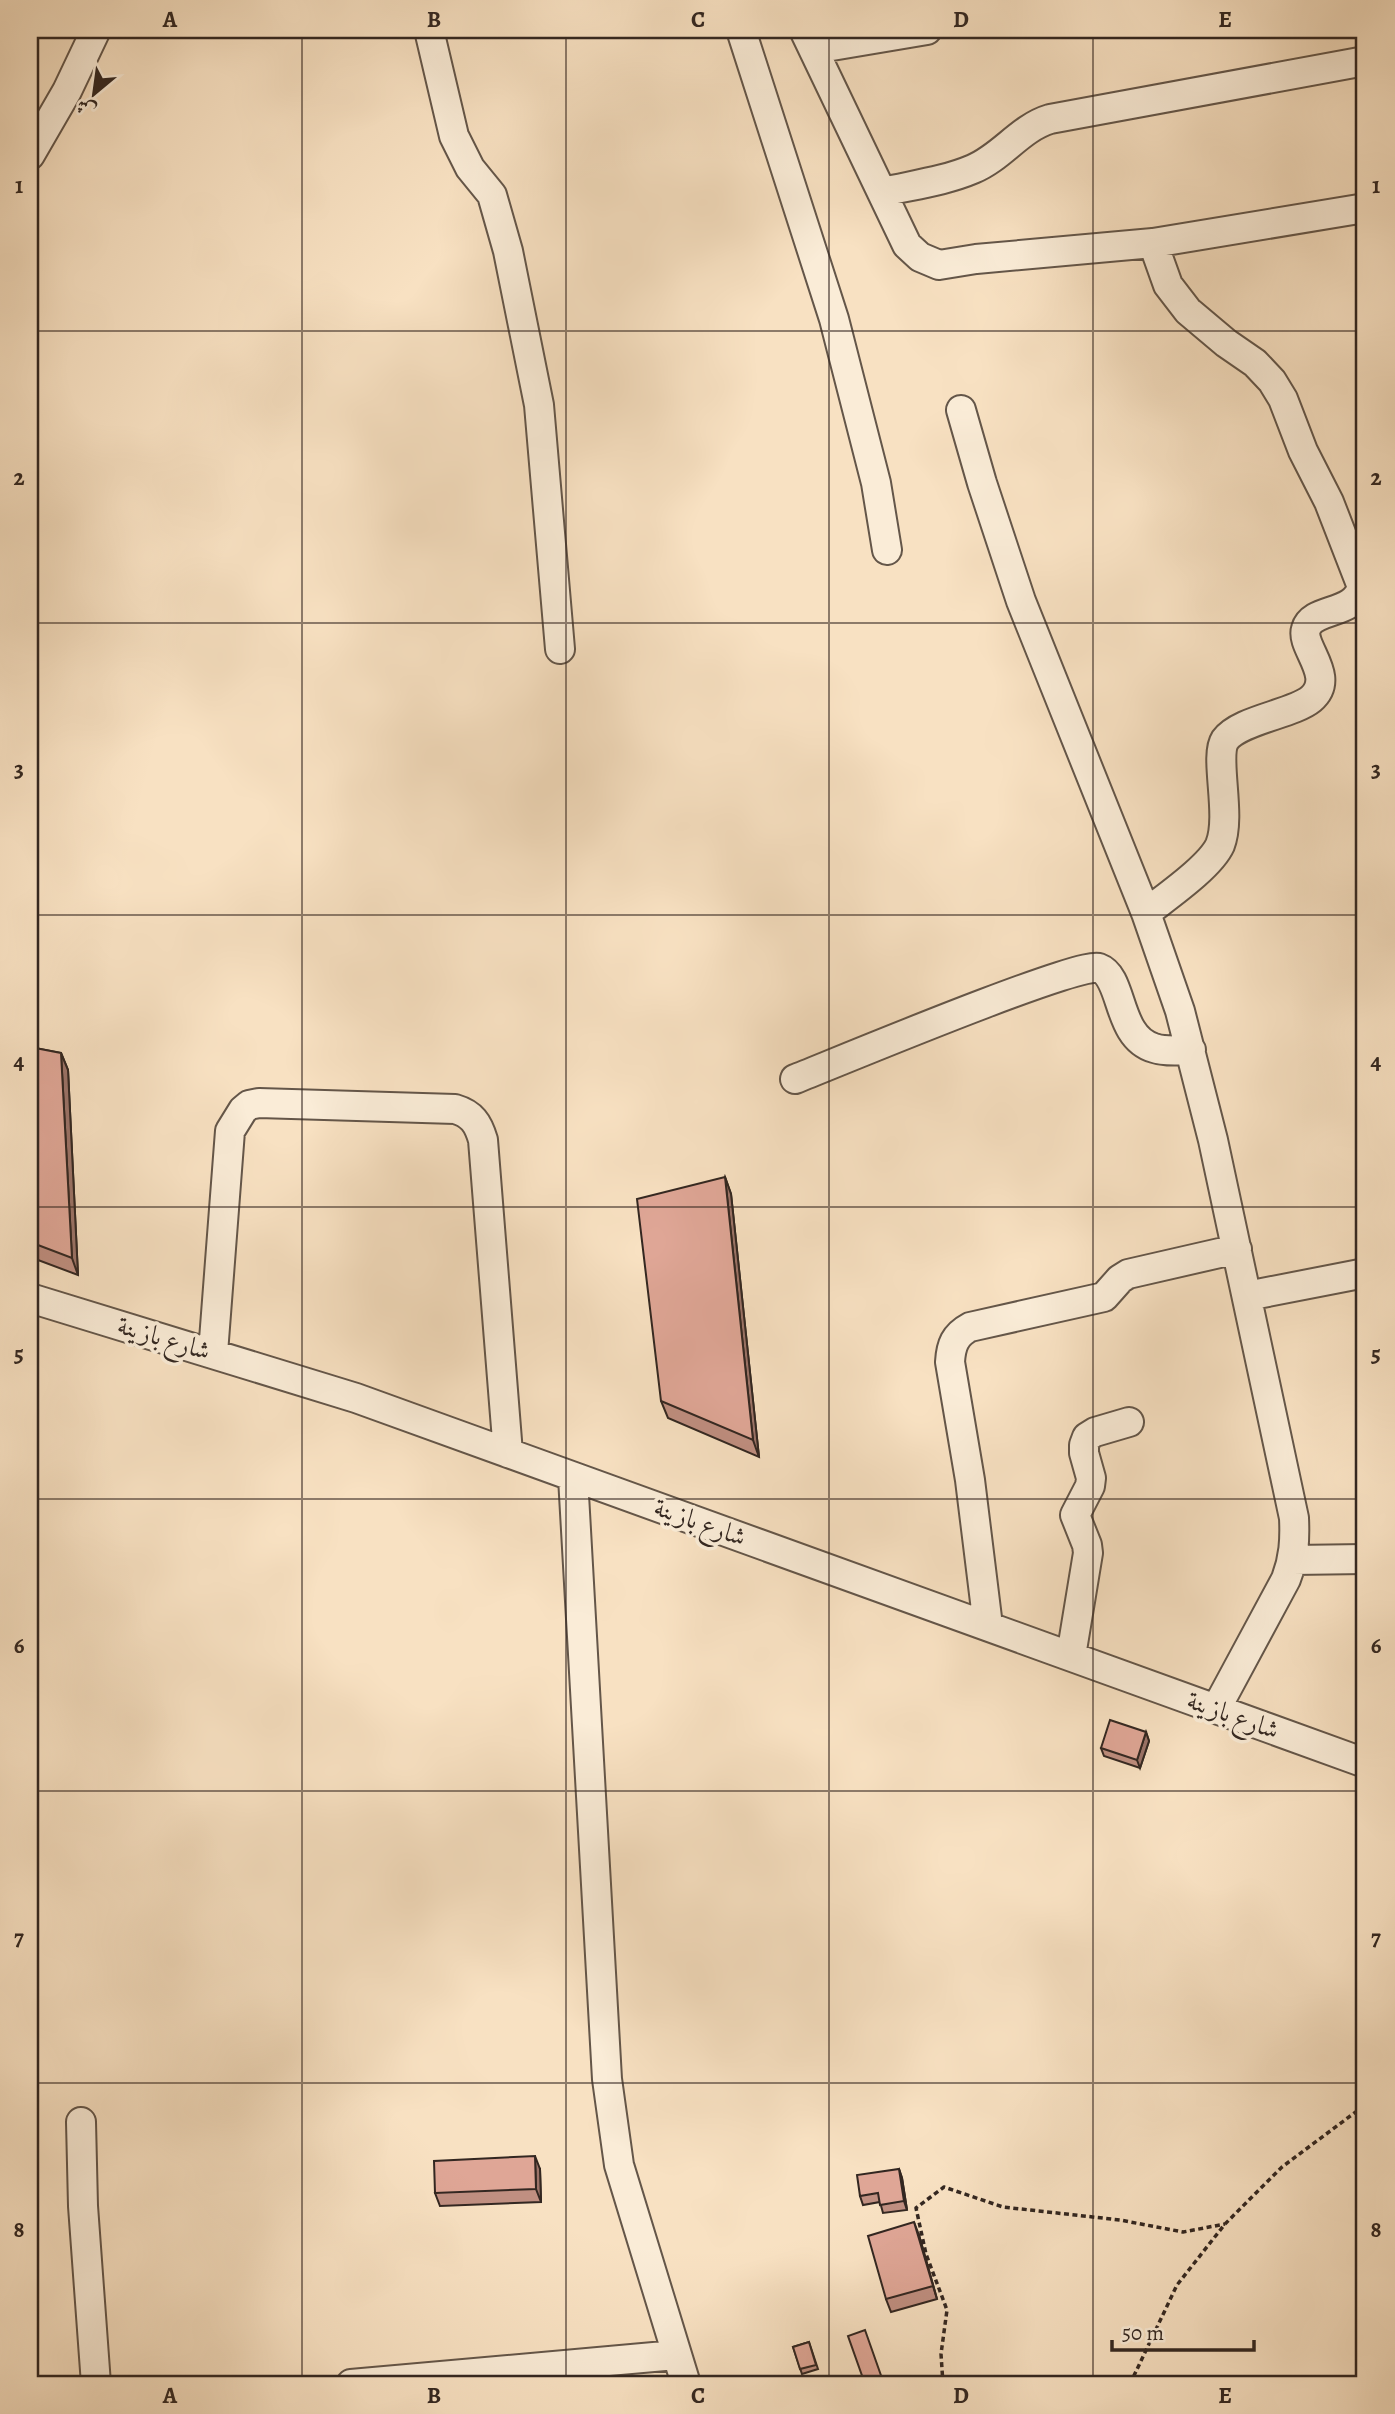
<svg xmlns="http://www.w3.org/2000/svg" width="1395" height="2414" font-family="Alegreya,Amiri,serif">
<rect width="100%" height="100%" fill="#f8e1c2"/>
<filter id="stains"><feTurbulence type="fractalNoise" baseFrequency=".00286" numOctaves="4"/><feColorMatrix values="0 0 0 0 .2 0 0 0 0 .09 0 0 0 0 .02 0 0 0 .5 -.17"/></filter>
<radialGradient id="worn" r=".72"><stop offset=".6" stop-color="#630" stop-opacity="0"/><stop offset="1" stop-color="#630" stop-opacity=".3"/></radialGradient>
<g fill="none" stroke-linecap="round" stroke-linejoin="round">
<defs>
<path id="minor" d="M429 30 454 136 470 168 492 195 508 251 539 405 560 649
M741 30 834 319 876 483 887 550
M804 30 907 245 920 257 939 265 976 259 1153 243 1365 208
M814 49 927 30
M30 155 67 91 96 30
M883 192C913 185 945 181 973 169 1002 157 1020 128 1050 119L1365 61
M961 410 982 483 1021 601 1146 913 1180 1011 1213 1140 1294 1518C1295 1540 1294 1558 1286 1579L1216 1709
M1146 913C1166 897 1210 867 1220 845 1232 815 1214 757 1225 740 1239 720 1293 714 1311 699 1337 677 1300 647 1306 629 1312 607 1354 616 1362 587L1329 502 1303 451 1283 399 1272 381 1255 363 1226 343 1188 311 1168 285 1153 243
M795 1079C833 1064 1079 961 1099 968 1124 977 1116 1037 1154 1048 1165 1052 1179 1050 1191 1050
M1247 1296 1365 1273
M30 1298 356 1398 1365 1763
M213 1353 230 1131 243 1110 249 1105 259 1103 455 1109C472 1114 478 1123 483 1140L508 1453
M573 1477 607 2079 619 2165 686 2384
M1293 1560 1365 1559
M988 1626 970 1480 950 1362C951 1345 955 1335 970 1327L1104 1297 1120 1279 1128 1274 1237 1249
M1071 1656 1088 1553 1087 1545 1075 1515 1090 1486 1091 1478 1084 1453V1445L1087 1437 1095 1432 1129 1422
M81 2122 83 2206 96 2384
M351 2384 676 2355"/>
</defs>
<use href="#minor" stroke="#645649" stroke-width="32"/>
<path stroke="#332721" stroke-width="3.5" stroke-dasharray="5 3.5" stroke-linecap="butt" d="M943 2384 941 2354 947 2310 926 2254 916 2208 944 2187 1003 2207 1120 2220 1183 2232 1225 2224
M1130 2384 1177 2285 1225 2224 1282 2167 1365 2105"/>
<use href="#minor" stroke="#faecd7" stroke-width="28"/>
</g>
<path fill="#c08f81" stroke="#332721" stroke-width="2" d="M30 1047 61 1053 68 1070 78 1275 30 1257Z
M725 1177 731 1194 759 1457 668 1418 661 1401Z
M1146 1732 1149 1741 1140 1768 1104 1756 1101 1748Z
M540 2169 541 2202 440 2206 435 2193Z
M899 2169 902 2178 907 2210 883 2213 880 2202 863 2205 860 2196Z
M919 2235 937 2299 891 2312 886 2299Z
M809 2342 818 2369 802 2374 793 2347Z"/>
<path fill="#9c7469" stroke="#332721" stroke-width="2" d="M61 1053 68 1070 78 1275 72 1258Z
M725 1177 731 1194 759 1457 753 1440Z
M1146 1732 1149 1741 1140 1768 1137 1760Z
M535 2156 540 2169 541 2202 536 2189Z
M899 2169 902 2178 907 2210 904 2201Z
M914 2222 919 2235 937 2299 933 2286Z"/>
<path fill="#dfa696" stroke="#332721" stroke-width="2" d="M30 1047 61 1053 72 1258 30 1242Z
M725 1177 753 1440 661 1401 637 1199Z
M1110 1720 1146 1732 1137 1760 1101 1748Z
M535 2156 536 2189 435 2193 434 2161Z
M899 2169 904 2201 880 2205 878 2193 860 2196 857 2175Z
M914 2222 933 2286 886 2299 868 2236Z
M865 2330 884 2384H865L848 2336Z
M809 2342 816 2365 800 2369 793 2347Z"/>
<path fill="none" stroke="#332721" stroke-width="2" stroke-opacity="0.55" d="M302 30V2384M566 30V2384M829 30V2384M1093 30V2384M30 331H1365M30 623H1365M30 915H1365M30 1207H1365M30 1499H1365M30 1791H1365M30 2083H1365"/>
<g text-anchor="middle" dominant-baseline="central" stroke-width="7" stroke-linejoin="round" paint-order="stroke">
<g font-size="26" fill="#332721" stroke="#faecd7">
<text transform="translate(164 1338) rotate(17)">شارع بازينة</text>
<text transform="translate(700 1522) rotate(20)">شارع بازينة</text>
<text transform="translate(1233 1715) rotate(20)">شارع بازينة</text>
</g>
</g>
<rect width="1395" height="2414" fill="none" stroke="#f8e1c2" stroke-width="77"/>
<g transform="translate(94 94) rotate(209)" stroke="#faecd7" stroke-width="5" paint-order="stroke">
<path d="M0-5L12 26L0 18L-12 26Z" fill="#332721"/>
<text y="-10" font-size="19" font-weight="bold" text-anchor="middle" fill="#332721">ش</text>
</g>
<path d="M1112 2340v10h142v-10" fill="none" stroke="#332721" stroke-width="3.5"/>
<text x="1122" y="2340" font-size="21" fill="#332721" stroke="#faecd7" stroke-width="5" paint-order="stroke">50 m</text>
<rect x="38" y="38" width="1318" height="2338" fill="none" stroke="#332721" stroke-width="2.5"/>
<g font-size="23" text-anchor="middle" font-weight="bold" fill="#332721">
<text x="170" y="27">A</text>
<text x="434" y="27">B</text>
<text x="698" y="27">C</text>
<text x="961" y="27">D</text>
<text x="1225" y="27">E</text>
<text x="19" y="193">1</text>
<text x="1376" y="193">1</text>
<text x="19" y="485">2</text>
<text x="1376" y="485">2</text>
<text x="19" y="777">3</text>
<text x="1376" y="777">3</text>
<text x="19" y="1069">4</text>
<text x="1376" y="1069">4</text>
<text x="19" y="1361">5</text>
<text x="1376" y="1361">5</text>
<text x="19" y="1653">6</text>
<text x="1376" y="1653">6</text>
<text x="19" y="1945">7</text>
<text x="1376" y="1945">7</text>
<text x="19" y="2237">8</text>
<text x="1376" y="2237">8</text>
<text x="170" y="2403">A</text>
<text x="434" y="2403">B</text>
<text x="698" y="2403">C</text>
<text x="961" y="2403">D</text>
<text x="1225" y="2403">E</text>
</g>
<rect width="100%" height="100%" filter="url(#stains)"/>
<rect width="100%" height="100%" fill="url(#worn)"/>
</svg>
